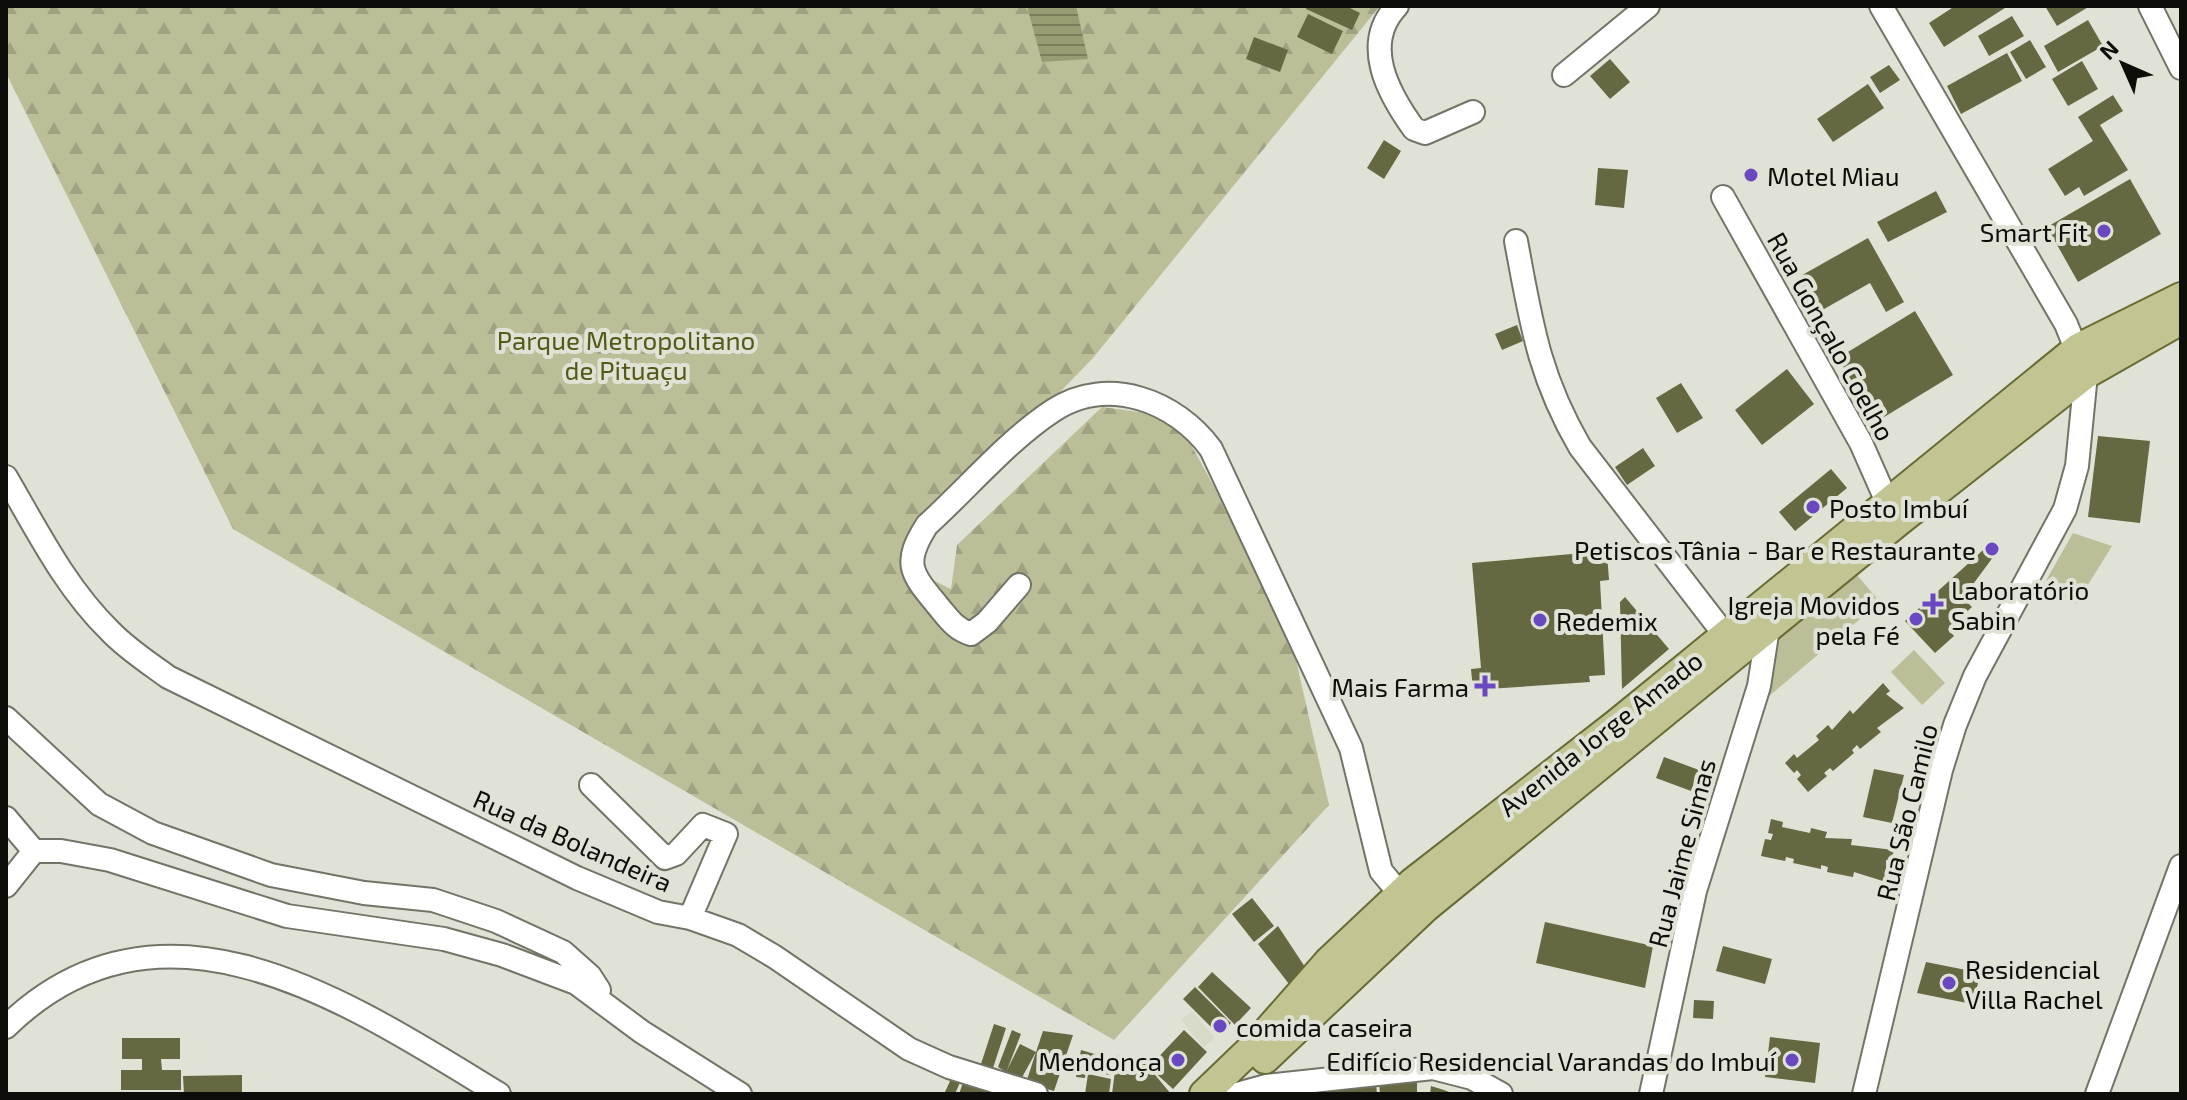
<svg xmlns="http://www.w3.org/2000/svg" width="2187" height="1100" font-family="'Exo 2',sans-serif">
<defs>
<pattern id="forest-firs" width="22" height="20" patternUnits="userSpaceOnUse" patternTransform="scale(2)"><rect width="22" height="20" fill="#bbbe97"/><path d="M5 1l3.5 6h-7zM16 11l3.5 6h-7z" fill="#a0a281"/></pattern>
<pattern id="water-rules" width="6" height="5" patternUnits="userSpaceOnUse" patternTransform="scale(2)"><rect width="6" height="5" fill="#989c72"/><path d="M0 2.5h6" fill="none" stroke="#7a7e5c"/></pattern>
</defs>
<rect width="100%" height="100%" fill="#e1e2d6"/>
<path fill="#d7dac6" d="M1192 1011 1215 1038 1204 1047 1181 1020Z"/>
<path fill="#bbbe97" d="M2073 533 2112 546 2076 604 2043 586Z
M1857 575 1880 602 1761 703 1772 645Z
M1914 650 1945 683 1922 705 1891 672Z"/>
<path fill="url(#forest-firs)" d="M6 6H1380L1093 358 927 529 922 575 951 589 957 545 1102 407 1176 417 1287 621 1329 805 1114 1040 233 529 6 73Z"/>
<path fill="url(#water-rules)" d="M1027 6H1076L1088 59 1042 62Z"/>
<path fill="#656840" d="M1307 6H1346L1360 13 1352 30 1306 9Z
M1955 6H2008L1944 47 1929 23Z
M2045 6H2090L2057 26Z
M1308 14 1343 31 1332 54 1297 37Z
M2012 16 2024 36 1989 56 1978 36Z
M2088 20 2103 46 2058 72 2044 46Z
M1254 37 1288 50 1280 72 1246 59Z
M2030 40 2046 67 2026 79 2010 52Z
M2007 53 2022 81 1961 114 1947 86Z
M1610 59 1630 82 1610 99 1590 76Z
M2082 61 2098 89 2068 106 2052 79Z
M1889 65 1900 80 1880 93 1870 77Z
M1868 84 1884 108 1833 142 1817 119Z
M2113 95 2123 111 2100 125 2128 170 2084 196 2079 187 2065 196 2048 169 2093 141 2078 117Z
M1384 140 1401 151 1384 179 1367 168Z
M1598 168 1628 170 1624 208 1595 205Z
M2130 179 2161 234 2078 282 2047 227Z
M1936 191 1947 212 1888 242 1877 222Z
M1868 238 1904 302 1886 312 1870 283 1817 313 1797 278Z
M1915 311 1953 375 1876 422 1838 358Z
M1517 325 1523 341 1502 350 1495 334Z
M1787 369 1814 404 1762 445 1735 410Z
M1681 383 1703 418 1677 433 1656 398Z
M2098 436 2150 441 2140 523 2088 517Z
M1643 448 1655 466 1627 485 1615 467Z
M1831 469 1847 488 1795 531 1779 512Z
M1993 541 1999 549 1971 587 1974 591 1965 600 1972 607 1948 629 1954 636 1935 653 1905 621Z
M1594 552 1607 553 1609 580 1600 581 1605 675 1589 676 1590 682 1473 690 1471 669 1481 668 1472 563Z
M1625 597 1669 649 1622 689 1620 602Z
M1883 683 1890 691 1886 694 1904 708 1877 728 1881 732 1860 749 1857 745 1852 750 1854 753 1833 771 1830 768 1824 773 1827 776 1808 792 1797 779 1801 775 1797 770 1794 773 1785 763 1794 754 1797 758 1819 740 1816 736 1828 725 1832 730 1850 710 1853 714Z
M1664 757 1699 770 1691 791 1656 778Z
M1874 769 1904 775 1892 823 1863 817Z
M1771 819 1783 822 1782 827 1810 833 1811 828 1827 832 1825 838 1852 839 1851 845 1894 850 1891 861 1886 860V882L1854 872 1853 877 1827 872 1828 867 1821 865V869L1793 863 1794 859 1786 857 1785 861 1761 856 1765 839 1771 840 1773 834 1768 833Z
M1252 898 1274 926 1254 942 1232 914Z
M1545 922 1653 946 1645 988 1536 963Z
M1278 926 1307 970 1289 984 1258 944Z
M1723 946 1772 959 1765 984 1716 971Z
M1926 962 1981 973 1972 1004 1917 993Z
M1212 972 1251 1008 1235 1025 1198 987Z
M1195 987 1231 1023 1219 1035 1183 999Z
M1694 1000 1714 1001 1713 1019 1693 1018Z
M994 1024 1006 1028 993 1068 981 1064Z
M1012 1030 1021 1034 1007 1070 1020 1044 1036 1052 1043 1031 1073 1035 1054 1091 1026 1083 1036 1052 1020 1081 998 1067Z
M1184 1030 1207 1052 1173 1089 1149 1067Z
M1770 1037 1820 1043 1815 1083 1765 1077Z
M122 1038H180V1059H161L162 1070H181V1090H121V1070H142V1059H122Z
M1081 1050 1115 1060 1109 1075 1086 1069 1085 1078 1076 1077Z
M1117 1055 1141 1058 1171 1094H1112Z
M1088 1074 1111 1079 1109 1094H1085Z
M242 1075V1094H184L183 1076Z
M952 1077 961 1080 955 1094H944Z
M965 1077 991 1086 999 1094H959Z
M1376 1083 1377 1094H1286Z
M1379 1083H1417V1094H1380Z
M1431 1086 1444 1090 1454 1094H1430Z"/>
<g fill="none" stroke-linecap="round" stroke-linejoin="round">
<defs>
<path id="minor" d="M1397 6C1361 44 1388 93 1414 129L1425 133 1473 112
M2150 6 2181 68
M1564 75 1648 6
M1723 197 1861 443 1888 504
M1516 241C1531 321 1538 375 1580 447L1725 635
M6 477C37 530 65 587 110 631 127 649 149 663 168 677L577 878 658 912 690 918 738 935 775 957 909 1049 949 1067 1036 1094
M1019 585 987 622 971 634C955 629 949 619 938 606 911 573 902 564 927 525 967 489 1009 439 1054 410 1108 375 1176 401 1211 449L1351 748 1381 871 1391 883
M6 718 99 804 153 833 271 875 364 893 433 900 496 921 563 952 590 976 599 990
M591 785 665 858 676 854 703 825 726 834 690 918
M6 818 34 851
M34 851H61L110 860 287 916 444 939 502 955 576 983 642 1032 740 1094
M6 886 34 851
M6 1027C161 875 350 1003 499 1094
M1237 1094 1266 1086 1433 1068 1472 1078 1501 1094
M1651 1094 1695 891 1759 686 1768 628
M1864 1094 1941 770 1955 725 1975 676 2065 509 2077 466 2086 374 2066 324 1881 6
M2097 1094 2181 866"/>
<path id="major" d="M1265 1059 1425 908 1899 521 2086 374 2181 320
M1204 1094 1254 1046 1328 962 1413 882 1615 725 2078 348 2181 297"/>
</defs>
<use href="#minor" stroke="#727468" stroke-width="26"/>
<use href="#major" stroke="#686b34" stroke-width="32"/>
<use href="#minor" stroke="#fff" stroke-width="22"/>
<use href="#major" stroke="#c2c492" stroke-width="28"/>
</g>
<g fill="#6a48c1" stroke="#e1e2d6" stroke-width="3">
<circle cx="1751" cy="175" r="8"/>
<circle cx="2104" cy="231" r="8"/>
<circle cx="1813" cy="507" r="8"/>
<circle cx="1992" cy="549" r="8"/>
<path d="M1929 592h8v8h8v8h-8v8h-8v-8h-8v-8h8z"/>
<circle cx="1916" cy="619" r="8"/>
<circle cx="1540" cy="620" r="8"/>
<path d="M1481 674h8v8h8v8h-8v8h-8v-8h-8v-8h8z"/>
<circle cx="1949" cy="983" r="8"/>
<circle cx="1220" cy="1026" r="8"/>
<circle cx="1178" cy="1060" r="8"/>
<circle cx="1792" cy="1060" r="8"/>
</g>
<g text-anchor="middle" dominant-baseline="central" stroke-width="8" stroke-linejoin="round" paint-order="stroke">
<g font-size="26" fill="#0d0e0a" stroke="#e1e2d6" text-anchor="start">
<text x="1767" y="175">Motel Miau</text>
<text x="2088" y="231" text-anchor="end">Smart Fit</text>
<text x="1829" y="507">Posto Imbuí</text>
<text x="1976" y="549" text-anchor="end">Petiscos Tânia - Bar e Restaurante</text>
<text x="1951" y="589">Laboratório<tspan x="1951" dy="30">Sabin</tspan></text>
<text x="1900" y="604" text-anchor="end">Igreja Movidos<tspan x="1900" dy="30">pela Fé</tspan></text>
<text x="1556" y="620">Redemix</text>
<text x="1469" y="686" text-anchor="end">Mais Farma</text>
<text x="1965" y="968">Residencial<tspan x="1965" dy="30">Villa Rachel</tspan></text>
<text x="1236" y="1026">comida caseira</text>
<text x="1162" y="1060" text-anchor="end">Mendonça</text>
<text x="1776" y="1060" text-anchor="end">Edifício Residencial Varandas do Imbuí</text>
</g>
<g font-size="26" fill="#0d0e0a" stroke="#e1e2d6">
<text transform="translate(1832 336) rotate(61)">Rua Gonçalo Coelho</text>
<text transform="translate(1600 733) rotate(-38)">Avenida Jorge Amado</text>
<text transform="translate(1906 812) rotate(-76)">Rua São Camilo</text>
<text transform="translate(573 840) rotate(24)">Rua da Bolandeira</text>
<text transform="translate(1681 853) rotate(-75)">Rua Jaime Simas</text>
</g>
<g font-size="26" fill="#565914" stroke="#e1e2d6">
<text x="626" y="339">Parque Metropolitano<tspan x="626" dy="30">de Pituaçu</tspan></text>
</g>
</g>
<rect width="2187" height="1100" fill="none" stroke="#0d0e0a" stroke-width="16"/>
<g transform="translate(2123 64) rotate(315)" stroke="#e1e2d6" stroke-width="6" paint-order="stroke">
<path d="M0-6L14 30L0 20L-14 30Z" fill="#0d0e0a"/>
<text y="-12" font-size="22" font-weight="bold" text-anchor="middle" fill="#0d0e0a">N</text>
</g>
</svg>
